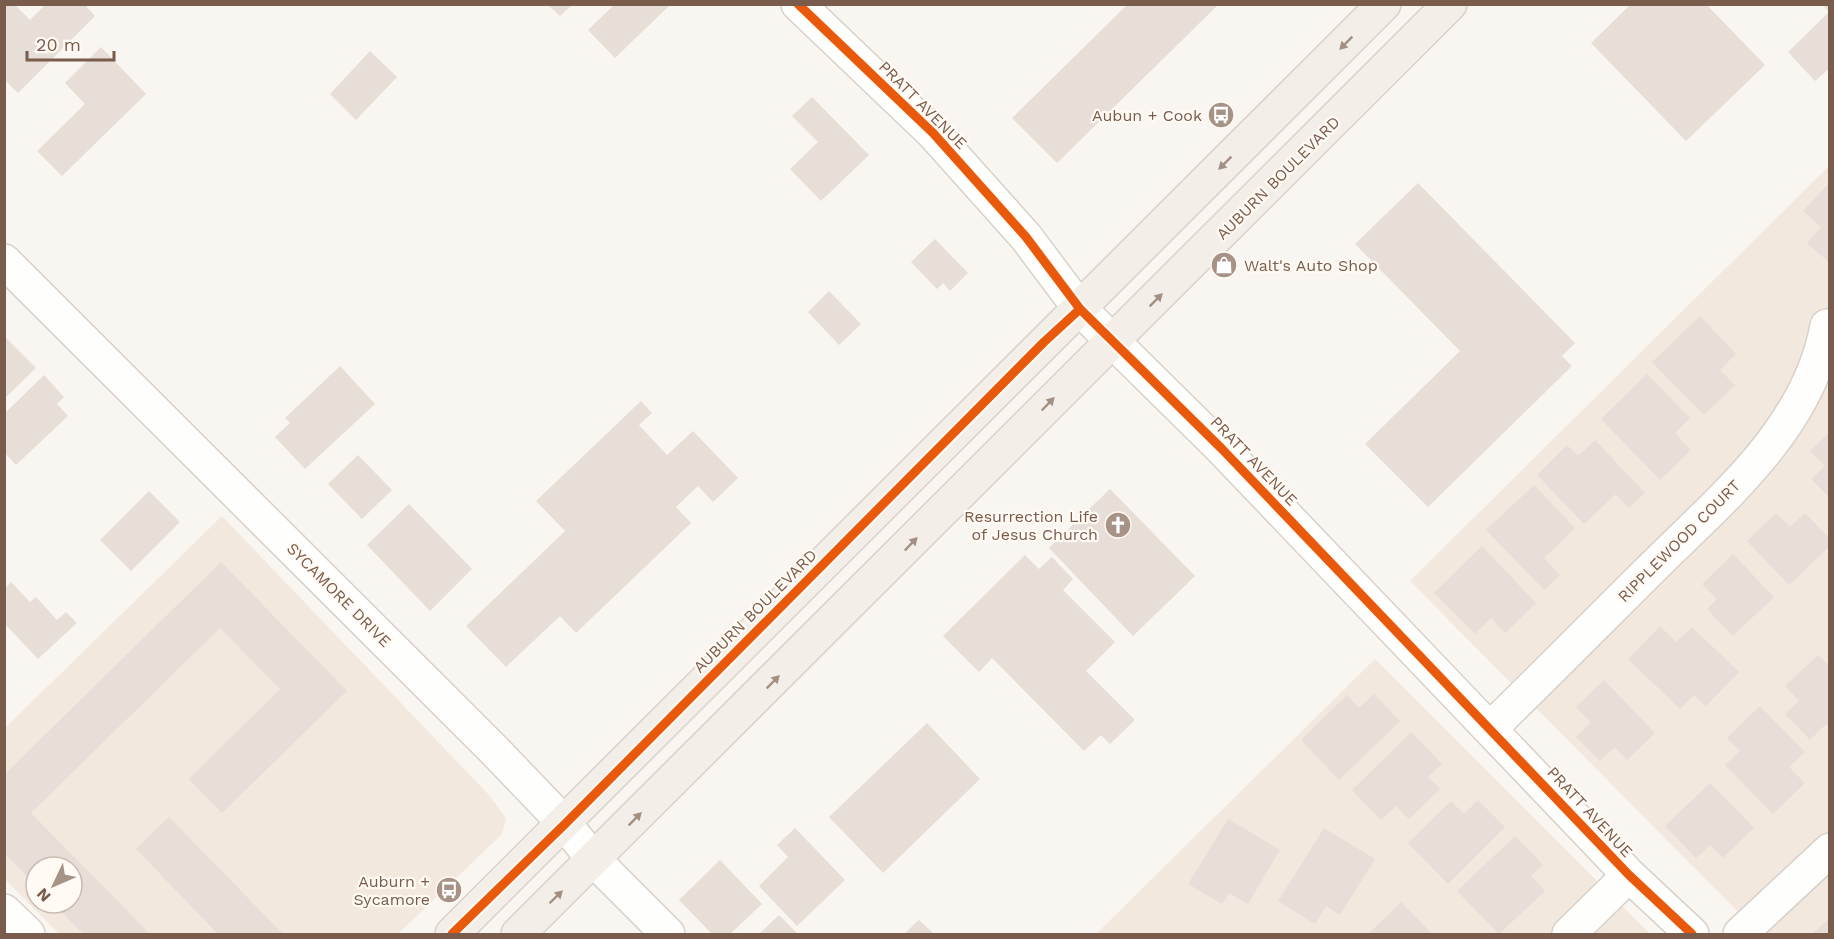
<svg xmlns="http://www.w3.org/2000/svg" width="1834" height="939" font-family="'Work Sans',sans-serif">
<rect width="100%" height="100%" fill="#f9f5f0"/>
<path fill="#f2e8de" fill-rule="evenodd" d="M1829 166V934H1760L1410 581Z
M222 516 488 794 506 818 502 834 398 934H59L5 879V728ZM36 867H72V903H36Z
M1375 659 1650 934H1096Z"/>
<path fill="#e6ded7" d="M4 4H14L30 20 46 4H84L95 16 18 93 4 79Z
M615 4H671L615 58 588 30Z
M1128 4H1219L1057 163 1012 118Z
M1631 4H1706L1765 65 1686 141 1591 43Z
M1822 4H1830V68L1815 81 1788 52 1829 12Z
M548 5H572L560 16Z
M101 47 146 94 62 176 37 151 85 104 65 83Z
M370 51 397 77 356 120 330 94Z
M812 97 869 155 821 201 790 169 818 142 792 116Z
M1830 182V263L1807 243 1821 227 1803 211Z
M1418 183 1575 343 1562 356 1572 366 1428 507 1365 444 1460 351 1355 244Z
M935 239 968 273 950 291 943 283 937 289 911 262Z
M829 291 861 324 839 345 808 312Z
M1700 316 1736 354 1720 370 1735 385 1704 415 1652 362Z
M4 336 36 368 4 399Z
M340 366 375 404 305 469 275 437 290 423 285 418Z
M1647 374 1690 418 1675 433 1691 450 1660 480 1601 419Z
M44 375 64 397 57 404 68 416 16 465 5 453V413Z
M641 401 652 413 639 425 667 455 693 431 738 478 713 502 698 486 676 507 691 523 576 633 560 616 506 667 466 626 565 531 536 501Z
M1830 432V498L1811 479 1825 466 1810 451Z
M1595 440 1645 493 1629 508 1616 494 1584 524 1537 475 1567 445 1578 456Z
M358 455 392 490 362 519 328 484Z
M1534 485 1575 528 1544 558 1560 575 1544 590 1486 530Z
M1110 489 1195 576 1133 636 1049 548Z
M149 491 180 522 131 571 100 540Z
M409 504 472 569 430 611 367 545Z
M1776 513 1790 527 1805 513 1830 539V546L1789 585 1747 541Z
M1482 546 1536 603 1505 633 1491 618 1475 634 1434 593Z
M1733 554 1774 597 1733 636 1707 609 1717 599 1702 584Z
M1025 555 1039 569 1052 557 1073 579 1063 590 1115 642 1086 671 1135 720 1110 744 1101 735 1084 751 992 658 979 672 943 636Z
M221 562 347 691 222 813 189 779 280 689 220 628 31 813 150 934H83L53 903H72V867H36V886L5 854V774Z
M11 582 30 602 36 597 57 620 66 612 77 623 38 659 4 623V589Z
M1660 626 1676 642 1692 627 1739 672 1706 706 1694 695 1680 709 1628 659Z
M1818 655 1830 667V727L1826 724 1810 740 1785 714 1799 701 1785 686Z
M1604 680 1655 733 1627 760 1615 747 1600 761 1576 737 1591 722 1576 707Z
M1374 694 1400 721 1339 780 1301 740 1347 695 1359 708Z
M1760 706 1805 752 1789 767 1805 783 1773 814 1725 765 1740 751 1727 738Z
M927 723 980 779 883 873 829 817Z
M1411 732 1442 764 1428 777 1440 789 1409 819 1396 806 1381 820 1352 790Z
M1710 783 1754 828 1723 858 1710 845 1696 858 1665 826Z
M1478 800 1505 827 1448 884 1408 843 1451 801 1464 814Z
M169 817 283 934H218L136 849Z
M1228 819 1280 850 1248 904 1229 893 1222 904 1188 884Z
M795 828 845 880 797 926 759 886 788 857 777 845Z
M1324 828 1375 859 1340 915 1326 906 1315 924 1278 901Z
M1515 836 1543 865 1531 876 1545 891 1499 934 1457 891Z
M720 860 762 904 730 934H712L679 900Z
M1401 902 1432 934H1368Z
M779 915 798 934H759Z
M1830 918V934H1812Z
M919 920 934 934H904Z"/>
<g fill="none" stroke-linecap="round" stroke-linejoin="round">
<defs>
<path id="minor" d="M798 4 933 133 1026 237 1080 309 1222 449 1629 875 1692 934
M4 261 495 751 565 824 594 860 668 934
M1491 728C1544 676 1596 624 1649 571 1720 500 1808 430 1827 326
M4 911 28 934
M1569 934 1629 875
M1740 934 1830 850"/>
<path id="major" d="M452 934 1384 4
M518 934 1450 4"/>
</defs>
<use href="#minor" stroke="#d7d1cb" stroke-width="36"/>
<use href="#major" stroke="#dad1cc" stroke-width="36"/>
<use href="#minor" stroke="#fefefd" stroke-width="33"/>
<use href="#major" stroke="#f3eee8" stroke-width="33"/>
<defs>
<path id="cycleway" d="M798 4 933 133 1026 237 1080 309 1222 449 1629 875 1692 934
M452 934 565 824 1044 342 1080 309"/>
</defs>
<use href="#cycleway" stroke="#fffaf3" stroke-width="13"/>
<use href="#cycleway" stroke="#e8590c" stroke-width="9"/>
</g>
<defs><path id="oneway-solid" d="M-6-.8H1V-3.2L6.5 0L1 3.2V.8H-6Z" transform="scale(1.5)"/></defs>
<g fill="#a48f83">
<use href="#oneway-solid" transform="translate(1346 43) rotate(135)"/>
<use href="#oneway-solid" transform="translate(1225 163) rotate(135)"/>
<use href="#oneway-solid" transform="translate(1156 300) rotate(-45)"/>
<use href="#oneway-solid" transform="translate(1048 404) rotate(-46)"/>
<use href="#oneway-solid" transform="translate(911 544) rotate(-46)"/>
<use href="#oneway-solid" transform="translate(773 682) rotate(-45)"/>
<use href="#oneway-solid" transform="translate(635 819) rotate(-45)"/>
<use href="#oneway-solid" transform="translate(556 897) rotate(-44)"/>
</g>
<defs>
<symbol id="bus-disc" viewBox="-11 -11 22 22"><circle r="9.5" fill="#a69286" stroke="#fffaf3"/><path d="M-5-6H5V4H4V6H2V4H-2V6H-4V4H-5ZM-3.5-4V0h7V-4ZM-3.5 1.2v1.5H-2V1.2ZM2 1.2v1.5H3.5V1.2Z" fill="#fff"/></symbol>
<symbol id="shop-disc" viewBox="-11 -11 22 22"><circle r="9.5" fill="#a69286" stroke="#fffaf3"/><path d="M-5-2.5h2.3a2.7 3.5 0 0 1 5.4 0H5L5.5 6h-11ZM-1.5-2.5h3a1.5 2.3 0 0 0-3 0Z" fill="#fff"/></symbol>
<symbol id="church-disc" viewBox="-11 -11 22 22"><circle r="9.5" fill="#a69286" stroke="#fffaf3"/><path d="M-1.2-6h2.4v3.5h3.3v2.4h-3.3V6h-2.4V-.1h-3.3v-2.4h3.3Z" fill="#fff"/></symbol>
</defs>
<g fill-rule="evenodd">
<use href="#bus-disc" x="1206" y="100" width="30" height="30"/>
<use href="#shop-disc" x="1209" y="250" width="30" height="30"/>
<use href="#church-disc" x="1103" y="510" width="30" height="30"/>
<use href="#bus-disc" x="434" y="875" width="30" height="30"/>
</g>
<g text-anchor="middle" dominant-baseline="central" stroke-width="4.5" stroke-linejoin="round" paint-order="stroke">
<g font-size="16" fill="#7a5c4d" stroke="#fffaf3">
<text transform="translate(923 105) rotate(45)">PRATT AVENUE</text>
<text transform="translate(1278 178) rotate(-45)">AUBURN BOULEVARD</text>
<text transform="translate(1254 461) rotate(46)">PRATT AVENUE</text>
<text transform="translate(1679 541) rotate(-45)">RIPPLEWOOD COURT</text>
<text transform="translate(339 595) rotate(45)">SYCAMORE DRIVE</text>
<text transform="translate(755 611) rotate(-45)">AUBURN BOULEVARD</text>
<text transform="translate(1590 812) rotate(47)">PRATT AVENUE</text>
</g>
<g font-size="16" fill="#7a5c4d" stroke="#fffaf3" text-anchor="end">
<text x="1202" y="115">Aubun + Cook</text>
<text x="1244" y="265" text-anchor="start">Walt's Auto Shop</text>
<text x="1098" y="516">Resurrection Life<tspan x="1098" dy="18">of Jesus Church</tspan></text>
<text x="430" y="881">Auburn +<tspan x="430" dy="18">Sycamore</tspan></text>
</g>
</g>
<rect width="1834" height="939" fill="none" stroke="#7a5c4d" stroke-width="12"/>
<g transform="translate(54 885) rotate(226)"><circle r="28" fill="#fffaf3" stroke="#cabbb1" stroke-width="1.5"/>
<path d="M0-4.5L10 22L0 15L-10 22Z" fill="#a69286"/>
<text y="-9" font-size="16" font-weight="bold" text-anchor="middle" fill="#7a5c4d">N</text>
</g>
<path d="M27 51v9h87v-9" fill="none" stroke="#7a5c4d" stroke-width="3"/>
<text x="36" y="51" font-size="18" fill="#7a5c4d" stroke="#fffaf3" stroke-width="4.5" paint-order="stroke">20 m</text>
</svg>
